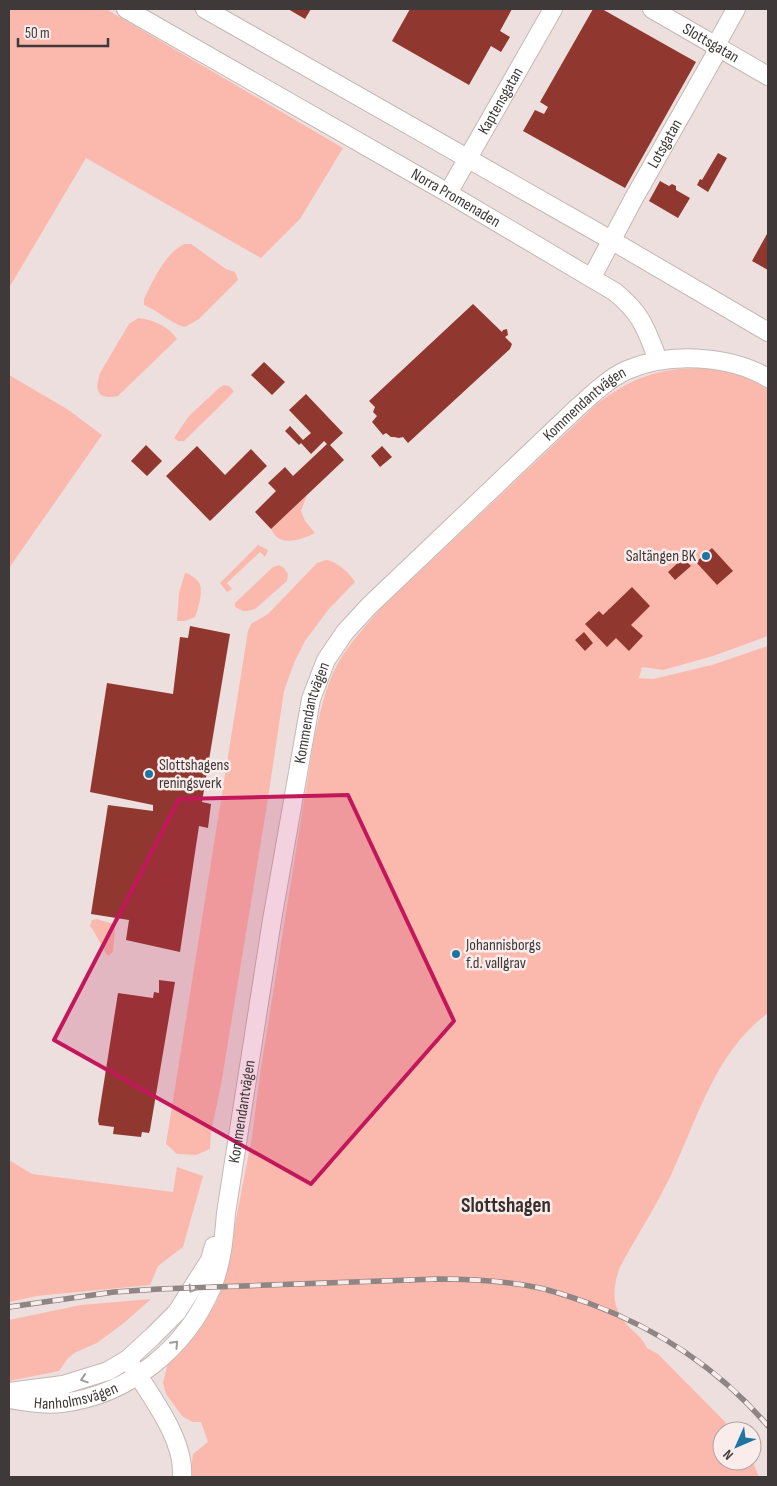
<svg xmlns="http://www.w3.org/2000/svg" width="777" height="1486" font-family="'Sofia Sans Condensed',sans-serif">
<rect width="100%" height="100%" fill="#ecdfdd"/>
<path fill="#fbb9ae" d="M10 9H106L343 148 300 219 261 258 86 158 9 288Z
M184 244H191L226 269 235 272 238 280 199 319 185 327C169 323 159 311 144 305V299C154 279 164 255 184 244Z
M138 318C153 319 169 327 177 339L118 396C98 400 94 392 100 373L129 324Z
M700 368C731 371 741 374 768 389V636L713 656 663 670 642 667 639 678 653 679 712 665 768 646V1013C715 1052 697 1120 670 1177 655 1208 636 1237 620 1267 613 1286 611 1304 624 1321 631 1331 642 1336 647 1348L658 1354 734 1431H722V1461L752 1460 759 1477H190L193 1454 208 1442 201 1422H192L182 1416 166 1394 163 1383 168 1362 199 1329 207 1317 216 1303 225 1276 252 1137 260 1074 314 739C320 715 324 690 336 667 347 645 365 627 381 608L598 403C634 377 656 369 700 368Z
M9 375 67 409 102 435 9 568Z
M224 385 229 386 234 391 227 399 184 441H178L174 438 189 416 219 388Z
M307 495 301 511 305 521 315 533C302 540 279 548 271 529Z
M258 545 268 550 265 557 260 552 227 583 232 589 227 592 220 583Z
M326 560C336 561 350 573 355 582L328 610 305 641 294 663 284 691 267 805 221 1085 211 1132 210 1149 196 1155 177 1154 166 1144 248 631 251 624 268 614 317 563Z
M279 565 284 568 288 574 287 581 255 609 248 611H243L235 607V603L273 567Z
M185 573 189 574C193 577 199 580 200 585 203 593 198 609 195 617L185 621H177L179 593Z
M97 919 113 924 115 929 113 952 108 956C101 946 97 935 90 926L92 920Z
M9 1160 32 1174 173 1192 177 1167 203 1176 183 1247 158 1266 150 1285 37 1296 9 1302Z
M151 1299 125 1322 97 1343 76 1352 68 1358 59 1371 9 1381V1320L81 1305Z"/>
<path fill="#90382f" d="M288 9H311L305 19Z
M410 9H512L500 31 510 37 501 52 491 46 469 85 392 41Z
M593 9H602L696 62 625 188 523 131 535 110 544 114 548 107 540 102Z
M718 153 727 158 708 192 697 185 700 179 702 180Z
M660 181 669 186 672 184 676 186V190L690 198 678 218 649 201Z
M768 232V270L752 261Z
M473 304 502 332 503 330 507 329 508 335 505 337 512 344 510 349 408 443 403 437 399 438 394 437H391L386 433 383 435 372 422 377 416 373 412 375 407 369 401Z
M264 362 285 382 272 395 251 375Z
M306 394 343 433 330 445 344 460 271 529 255 512 276 491 268 483 285 467 293 476 327 444 324 441 311 454 301 443 299 445 285 431 290 426 303 440 311 433 289 410Z
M146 445 162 461 147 476 131 461Z
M197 446 225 475 251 449 267 466 210 521 166 476Z
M382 446 392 457 380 467 371 456Z
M712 548 733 571 717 585 696 562Z
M683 558 691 566 675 580 668 572Z
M632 587 650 606 631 625 643 636 629 651 616 638 607 647 585 624 599 611 603 615Z
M190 626 230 634 202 802 211 804 208 828 199 826 180 952 126 940 129 920 91 914 108 805 153 811V805L90 792 107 683 173 694 180 637 188 638Z
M584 632 593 643 585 651 575 640Z
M159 980 175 982 150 1130 149 1133 142 1132 141 1137 113 1134 114 1127 99 1125 98 1120 118 993 153 998 154 992 159 993Z"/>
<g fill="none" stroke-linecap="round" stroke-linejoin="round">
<defs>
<g id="minor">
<path id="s1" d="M126 9 448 193 615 292C642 314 646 329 658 360"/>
<path d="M205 9 611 240 768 332"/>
<path id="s2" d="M652 9 768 76"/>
<path id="s3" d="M448 193 553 9"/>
<path id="s4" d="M592 277 634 198 715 55 716 45 736 9"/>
<path d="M132 1366C151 1396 185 1440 182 1477"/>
<path d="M9 1392 63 1385 108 1371 128 1359 152 1337 177 1312 210 1260 214 1246"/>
<path id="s5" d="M9 1399C26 1402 44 1405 62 1403 128 1395 186 1349 212 1287 222 1263 224 1238 226 1213L272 920 311 699 326 660 345 632 369 606 578 407C593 394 609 378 627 370 669 352 729 355 768 378"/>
</g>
</defs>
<use href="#minor" stroke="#c4b8b6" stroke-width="20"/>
<use href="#minor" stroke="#fff" stroke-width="18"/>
<defs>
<path id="rail" d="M9 1307 114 1292 159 1289 438 1279C472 1279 506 1281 540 1288 557 1292 574 1298 591 1304 660 1330 720 1370 768 1426"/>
</defs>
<use href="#rail" stroke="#8e8584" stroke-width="5.5"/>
<use href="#rail" stroke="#f9ecea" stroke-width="4" stroke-dasharray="11" stroke-linecap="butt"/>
</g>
<defs><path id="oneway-chevron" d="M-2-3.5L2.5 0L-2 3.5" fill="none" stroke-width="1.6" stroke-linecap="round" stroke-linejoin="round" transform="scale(1.25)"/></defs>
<g stroke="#9f9c9c">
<use href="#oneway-chevron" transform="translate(192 1289) rotate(122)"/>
<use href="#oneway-chevron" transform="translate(175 1344) rotate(-46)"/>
<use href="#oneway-chevron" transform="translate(84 1379) rotate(162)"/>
</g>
<path fill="#c2185b" fill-opacity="0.2" stroke="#c2185b" stroke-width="4" stroke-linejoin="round" d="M348 795 454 1021 311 1184 54 1040 179 799Z"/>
<g fill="#1e75a4" stroke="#f9ecea" stroke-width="2">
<circle cx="706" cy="556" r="5"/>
<circle cx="149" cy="774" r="5"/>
<circle cx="456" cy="954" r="5"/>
</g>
<g text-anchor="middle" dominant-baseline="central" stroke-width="5" stroke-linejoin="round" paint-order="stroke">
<g font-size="16" fill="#3f3a39" stroke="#f9ecea">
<text stroke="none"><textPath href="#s2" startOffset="68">Slottsgatan</textPath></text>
<text stroke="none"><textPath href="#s3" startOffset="106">Kaptensgatan</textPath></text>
<text stroke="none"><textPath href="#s4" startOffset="152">Lotsgatan</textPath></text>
<text stroke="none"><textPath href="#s1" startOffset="380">Norra Promenaden</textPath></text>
<text stroke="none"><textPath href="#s5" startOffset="1255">Kommendantvägen</textPath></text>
<text stroke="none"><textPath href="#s5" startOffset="835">Kommendantvägen</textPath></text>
<text stroke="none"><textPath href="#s5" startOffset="430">Kommendantvägen</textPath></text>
<text stroke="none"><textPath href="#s5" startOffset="68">Hanholmsvägen</textPath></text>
</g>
<g font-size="16" fill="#3f3a39" stroke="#f9ecea" text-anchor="start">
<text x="696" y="556" text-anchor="end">Saltängen BK</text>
<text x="159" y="765">Slottshagens<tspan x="159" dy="18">reningsverk</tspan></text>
<text x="466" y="945">Johannisborgs<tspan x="466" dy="18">f.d. vallgrav</tspan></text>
</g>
<g font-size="21" font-weight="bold" fill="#382f2d" stroke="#f9ecea">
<text x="506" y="1205">Slottshagen</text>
</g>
</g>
<rect width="777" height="1486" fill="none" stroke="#3f3a39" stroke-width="20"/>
<g transform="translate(737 1446) rotate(225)"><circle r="24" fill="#f9ecea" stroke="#afa5a3"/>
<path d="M0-4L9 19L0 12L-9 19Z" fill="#1e75a4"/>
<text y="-8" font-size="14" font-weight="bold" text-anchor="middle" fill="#3f3a39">N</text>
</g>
<path d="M18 38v8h90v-8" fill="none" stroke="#3f3a39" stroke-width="2.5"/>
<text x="25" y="38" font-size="15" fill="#3f3a39" stroke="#f9ecea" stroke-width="4" paint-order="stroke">50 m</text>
</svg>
